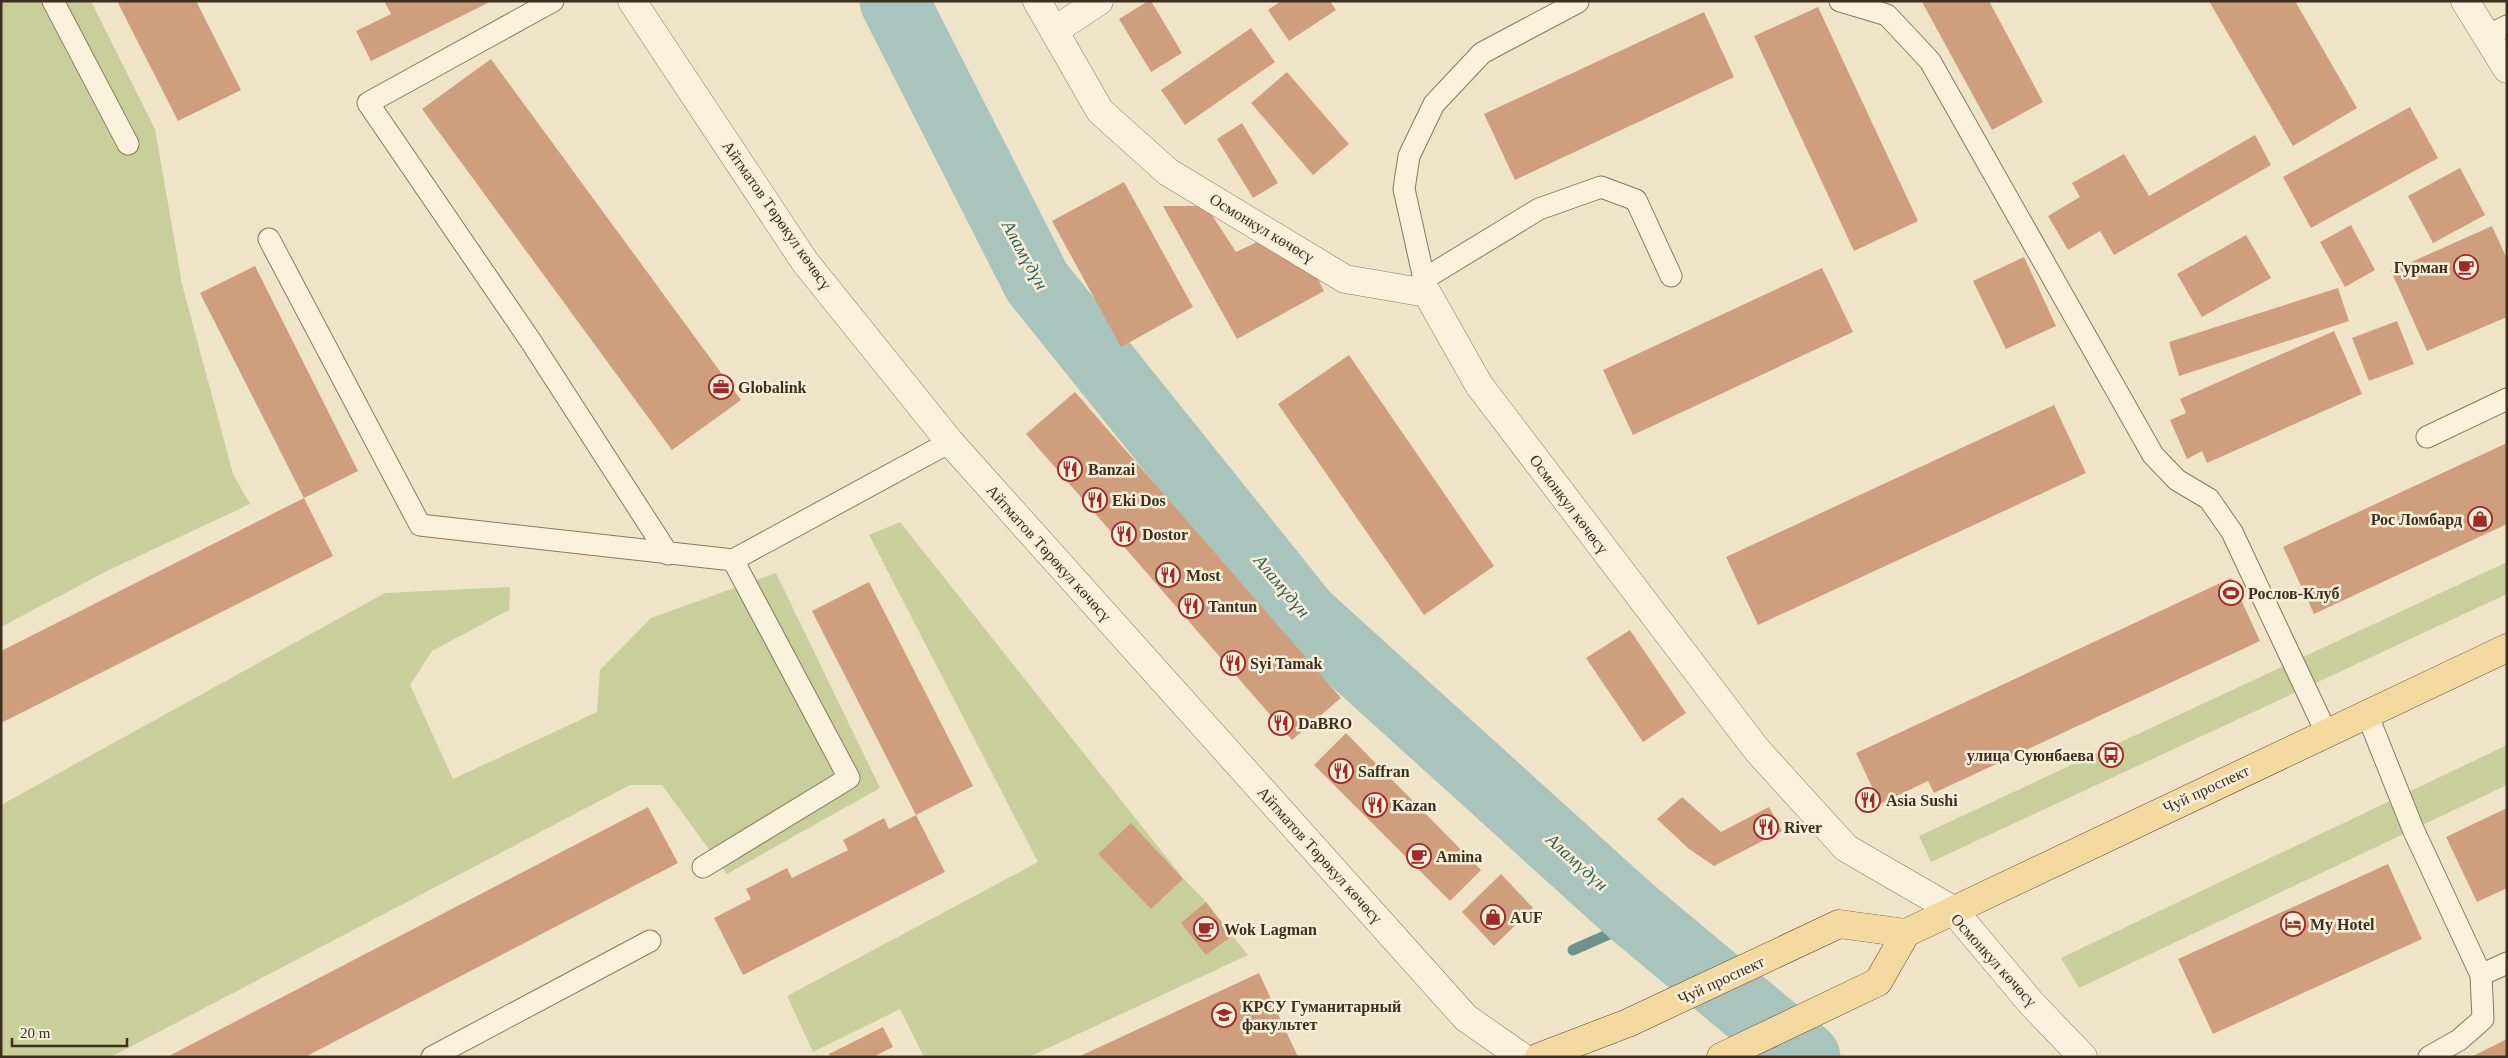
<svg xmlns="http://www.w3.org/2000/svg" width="2508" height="1058" font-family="Georgia,serif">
<rect width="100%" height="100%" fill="#f0e4c8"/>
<path fill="#c9cf9b" d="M1 1H91L155 129 182 284 233 474 250 504 107 571 1 627Z
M900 522 1183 878 1206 902 1248 955 1029 1057H924L900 1009 813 1052 787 996 1038 862 869 535Z
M2507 562V594L1931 862 1919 836Z
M776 573 880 788 727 874 662 785H630L111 1057H1V805L385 593 510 587 509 610 432 651 410 685 453 779 597 712 600 670 651 618Z
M2507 745V785L2079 988 2061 958Z"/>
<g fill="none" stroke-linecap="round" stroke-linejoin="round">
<path stroke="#6f938a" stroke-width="11" d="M1573 950 1641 920"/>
<path stroke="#a9c4bc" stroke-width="69" d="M894 1 1037 282 1305 616 1631 911 1806 1057"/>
</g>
<path fill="#cf9f7d" d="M117 1H196L241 90 178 121Z
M384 1H492L371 61 356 31 391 14Z
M1148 1H1151L1182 53 1151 72 1119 19Z
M1281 1H1330L1336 10 1289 41 1268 10Z
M1989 1 2043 102 1992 130 1922 2Z
M2209 1H2295L2357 108 2293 146Z
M1818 7 1918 221 1854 251 1754 36Z
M1704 12 1734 77 1515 180 1484 114Z
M1251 28 1275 62 1185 125 1161 90Z
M491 59 741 400 672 450 422 109Z
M1287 72 1349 144 1313 175 1251 103Z
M2410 107 2438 158 2311 228 2283 177Z
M1242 123 1278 183 1253 198 1217 139Z
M2255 135 2271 165 2114 255 2100 231 2068 250 2048 216 2080 197 2072 183 2124 154 2149 196Z
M2460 168 2485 215 2433 243 2408 196Z
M1124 182 1193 307 1121 347 1052 221Z
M1163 206H1206L1236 252 1274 234 1295 266 1313 269 1324 291 1237 339Z
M2351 225 2375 270 2345 287 2320 242Z
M2492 226 2507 259V317L2427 351 2391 271Z
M2246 235 2271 278 2202 317 2177 274Z
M2024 257 2056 326 2006 349 1973 281Z
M255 266 358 471 304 498 333 556 1 723V651L304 498 200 293Z
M1822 268 1853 332 1633 435 1603 370Z
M2338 288 2349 321 2179 376 2169 342Z
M2397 321 2414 364 2369 381 2352 338Z
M2334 331 2362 394 2207 463 2202 451 2187 459 2170 420 2186 413 2180 399Z
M1349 355 1494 566 1424 615 1278 404Z
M1075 392 1341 698 1292 740 1026 434Z
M2054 405 2086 473 1758 625 1726 557Z
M2507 443V524L2314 614 2283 547Z
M2231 578 2260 641 1934 793 1928 781 1880 804 1856 753Z
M869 582 973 786 916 815 812 611Z
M1630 630 1686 713 1643 742 1586 658Z
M1346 733 1481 870 1450 901 1314 765Z
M1682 797 1721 832 1769 807 1782 831 1714 866 1689 849 1657 819Z
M648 807 678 863 305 1057H167Z
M2507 808V888L2477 902 2446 837Z
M916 815 945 872 743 975 714 918 751 899 746 889 787 868 792 878 848 850 843 840 884 818 889 829Z
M1131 823 1183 879 1151 909 1098 854Z
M2388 864 2422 939 2213 1034 2178 959Z
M1501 874 1533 908 1494 946 1462 912Z
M1206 902 1232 936 1206 955 1181 923Z
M1259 973 1298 1057H1078Z
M883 1027 893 1047 873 1057H830L829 1054Z
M2507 1039V1057H2471Z"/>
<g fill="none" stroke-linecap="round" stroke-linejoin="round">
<defs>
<path id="service" d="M53 1 128 144
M553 1 368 103 530 340 668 554
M1840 1 1887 15 1930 61 2153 455 2177 480 2209 499 2232 532 2326 732
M2487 36 2507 26
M269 239 420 525 733 560
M1424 279 1404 189 1409 156 1434 104 1482 53 1578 2
M1426 291 1424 279 1539 209 1601 187 1636 200 1671 276
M2427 437 2507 399
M2367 714 2413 829 2481 975 2483 1019 2459 1040 2429 1057
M703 867 849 778 733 560 950 442
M2481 975 2507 963
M432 1057 650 941"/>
<path id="minor" d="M1037 1 1100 111 1168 172 1345 279 1427 293 1479 385 1757 750 1846 848 1953 910
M1054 31 1099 1"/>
<path id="tertiary" d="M632 1 805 262 950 442 1466 1018 1522 1057
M2465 1 2507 69
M1953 910 2032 1004 2083 1057"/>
<path id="primary" d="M1539 1057 1628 1023 1839 924 1906 933 2507 648
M1721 1057 1878 982 1906 933"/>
</defs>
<use href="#service" stroke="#8d765c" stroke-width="23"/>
<use href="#minor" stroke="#8d765c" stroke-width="29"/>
<use href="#tertiary" stroke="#8d765c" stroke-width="29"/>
<use href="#primary" stroke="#5b4430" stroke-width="29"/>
<use href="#service" stroke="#faf1dc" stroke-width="21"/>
<use href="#minor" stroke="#faf1dc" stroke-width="28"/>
<use href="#tertiary" stroke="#faf1dc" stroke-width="28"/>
<use href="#primary" stroke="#f3d9a0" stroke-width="28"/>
</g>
<defs>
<symbol id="cafe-ring" viewBox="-11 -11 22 22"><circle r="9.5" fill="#f7eed8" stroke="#9e2a2b" stroke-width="1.5"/><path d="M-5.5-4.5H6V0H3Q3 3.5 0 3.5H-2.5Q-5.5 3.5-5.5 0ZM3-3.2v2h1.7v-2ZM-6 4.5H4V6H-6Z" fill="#9e2a2b"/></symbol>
<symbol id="office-ring" viewBox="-11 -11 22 22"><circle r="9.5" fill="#f7eed8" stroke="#9e2a2b" stroke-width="1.5"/><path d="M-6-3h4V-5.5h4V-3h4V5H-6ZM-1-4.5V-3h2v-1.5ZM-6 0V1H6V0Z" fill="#9e2a2b"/></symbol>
<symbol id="restaurant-ring" viewBox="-11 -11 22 22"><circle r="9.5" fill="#f7eed8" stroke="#9e2a2b" stroke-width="1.5"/><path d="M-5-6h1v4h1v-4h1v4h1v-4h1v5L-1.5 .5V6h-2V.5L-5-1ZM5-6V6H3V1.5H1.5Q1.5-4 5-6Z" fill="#9e2a2b"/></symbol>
<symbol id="shop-ring" viewBox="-11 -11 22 22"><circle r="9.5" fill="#f7eed8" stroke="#9e2a2b" stroke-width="1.5"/><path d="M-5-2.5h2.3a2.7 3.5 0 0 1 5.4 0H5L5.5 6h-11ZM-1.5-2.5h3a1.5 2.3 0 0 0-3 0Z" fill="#9e2a2b"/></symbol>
<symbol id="stadium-ring" viewBox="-11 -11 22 22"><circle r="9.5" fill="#f7eed8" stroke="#9e2a2b" stroke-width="1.5"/><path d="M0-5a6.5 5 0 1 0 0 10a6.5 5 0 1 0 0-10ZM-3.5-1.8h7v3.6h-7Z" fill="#9e2a2b"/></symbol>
<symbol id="bus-ring" viewBox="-11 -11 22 22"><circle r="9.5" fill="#f7eed8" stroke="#9e2a2b" stroke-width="1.5"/><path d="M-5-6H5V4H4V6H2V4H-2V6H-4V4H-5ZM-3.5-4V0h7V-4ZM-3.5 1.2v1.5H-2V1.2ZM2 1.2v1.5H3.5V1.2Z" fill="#9e2a2b"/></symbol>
<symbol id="hotel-ring" viewBox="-11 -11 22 22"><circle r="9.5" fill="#f7eed8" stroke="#9e2a2b" stroke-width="1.5"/><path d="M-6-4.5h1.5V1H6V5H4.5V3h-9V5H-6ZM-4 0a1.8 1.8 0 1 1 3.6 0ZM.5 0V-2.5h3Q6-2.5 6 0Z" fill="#9e2a2b"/></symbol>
<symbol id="university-ring" viewBox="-11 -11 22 22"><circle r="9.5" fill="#f7eed8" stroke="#9e2a2b" stroke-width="1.5"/><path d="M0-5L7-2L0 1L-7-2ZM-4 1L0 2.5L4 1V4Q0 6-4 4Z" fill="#9e2a2b"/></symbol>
</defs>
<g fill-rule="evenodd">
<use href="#cafe-ring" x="2452" y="253" width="28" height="28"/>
<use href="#office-ring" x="707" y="373" width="28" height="28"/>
<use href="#restaurant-ring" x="1056" y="455" width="28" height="28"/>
<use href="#restaurant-ring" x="1081" y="486" width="28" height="28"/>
<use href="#shop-ring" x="2466" y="505" width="28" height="28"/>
<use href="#restaurant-ring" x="1110" y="520" width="28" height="28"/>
<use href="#restaurant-ring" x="1154" y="561" width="28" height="28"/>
<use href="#stadium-ring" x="2217" y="579" width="28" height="28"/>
<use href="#restaurant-ring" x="1177" y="592" width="28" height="28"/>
<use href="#restaurant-ring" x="1219" y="649" width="28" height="28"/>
<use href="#restaurant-ring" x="1267" y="709" width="28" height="28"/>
<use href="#bus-ring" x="2097" y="741" width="28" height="28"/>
<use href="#restaurant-ring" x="1327" y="757" width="28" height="28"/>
<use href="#restaurant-ring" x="1854" y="786" width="28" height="28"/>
<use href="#restaurant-ring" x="1361" y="791" width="28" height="28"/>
<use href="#restaurant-ring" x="1752" y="813" width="28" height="28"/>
<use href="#cafe-ring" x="1405" y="842" width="28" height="28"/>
<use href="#shop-ring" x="1479" y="903" width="28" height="28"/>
<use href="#hotel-ring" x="2279" y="910" width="28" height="28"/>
<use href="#cafe-ring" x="1192" y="915" width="28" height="28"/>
<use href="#university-ring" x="1210" y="1001" width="28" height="28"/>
</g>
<g text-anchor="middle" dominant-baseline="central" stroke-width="5" stroke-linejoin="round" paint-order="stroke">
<g font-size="16" fill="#3d2e20" stroke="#f7eed8">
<text transform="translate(777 215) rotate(55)">Айтматов Төрөкул көчөсү</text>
<text transform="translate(1262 228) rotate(31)">Осмонкул көчөсү</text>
<text transform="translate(1569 504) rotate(53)">Осмонкул көчөсү</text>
<text transform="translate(1049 553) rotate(48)">Айтматов Төрөкул көчөсү</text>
<text transform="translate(2206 789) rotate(-25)">Чуй проспект</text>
<text transform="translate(1320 855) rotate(48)">Айтматов Төрөкул көчөсү</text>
<text transform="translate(1994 960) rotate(48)">Осмонкул көчөсү</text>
<text transform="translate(1721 980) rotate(-25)">Чуй проспект</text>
</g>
<g font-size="16" font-weight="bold" fill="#3d2e20" stroke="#f7eed8" text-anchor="start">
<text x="2448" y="267" text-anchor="end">Гурман</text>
<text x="738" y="387">Globalink</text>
<text x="1088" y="469">Banzai</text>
<text x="1112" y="500">Eki Dos</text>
<text x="2462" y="519" text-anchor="end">Рос Ломбард</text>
<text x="1142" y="534">Dostor</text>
<text x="1186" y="575">Most</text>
<text x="2248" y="593">Рослов-Клуб</text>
<text x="1208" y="606">Tantun</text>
<text x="1250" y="663">Syi Tamak</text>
<text x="1298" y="723">DaBRO</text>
<text x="2094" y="755" text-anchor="end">улица Суюнбаева</text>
<text x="1358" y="771">Saffran</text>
<text x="1886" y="800">Asia Sushi</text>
<text x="1392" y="805">Kazan</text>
<text x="1784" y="827">River</text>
<text x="1436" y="856">Amina</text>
<text x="1510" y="917">AUF</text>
<text x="2310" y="924">My Hotel</text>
<text x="1224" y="929">Wok Lagman</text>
<text x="1242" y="1006">КРСУ Гуманитарный<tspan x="1242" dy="18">факультет</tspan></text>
</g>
<g font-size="18" font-style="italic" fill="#2f5d5a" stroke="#f7eed8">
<text transform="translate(1025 255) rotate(61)">Аламүдүн</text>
<text transform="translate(1282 586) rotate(50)">Аламүдүн</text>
<text transform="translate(1577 862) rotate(42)">Аламүдүн</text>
</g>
</g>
<rect width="2508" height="1058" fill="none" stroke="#3d2e20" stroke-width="5"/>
<path d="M12 1038v8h115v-8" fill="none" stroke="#3d2e20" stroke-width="2.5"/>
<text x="20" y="1038" font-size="15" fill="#3d2e20" stroke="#f7eed8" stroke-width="4" paint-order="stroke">20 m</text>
</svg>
